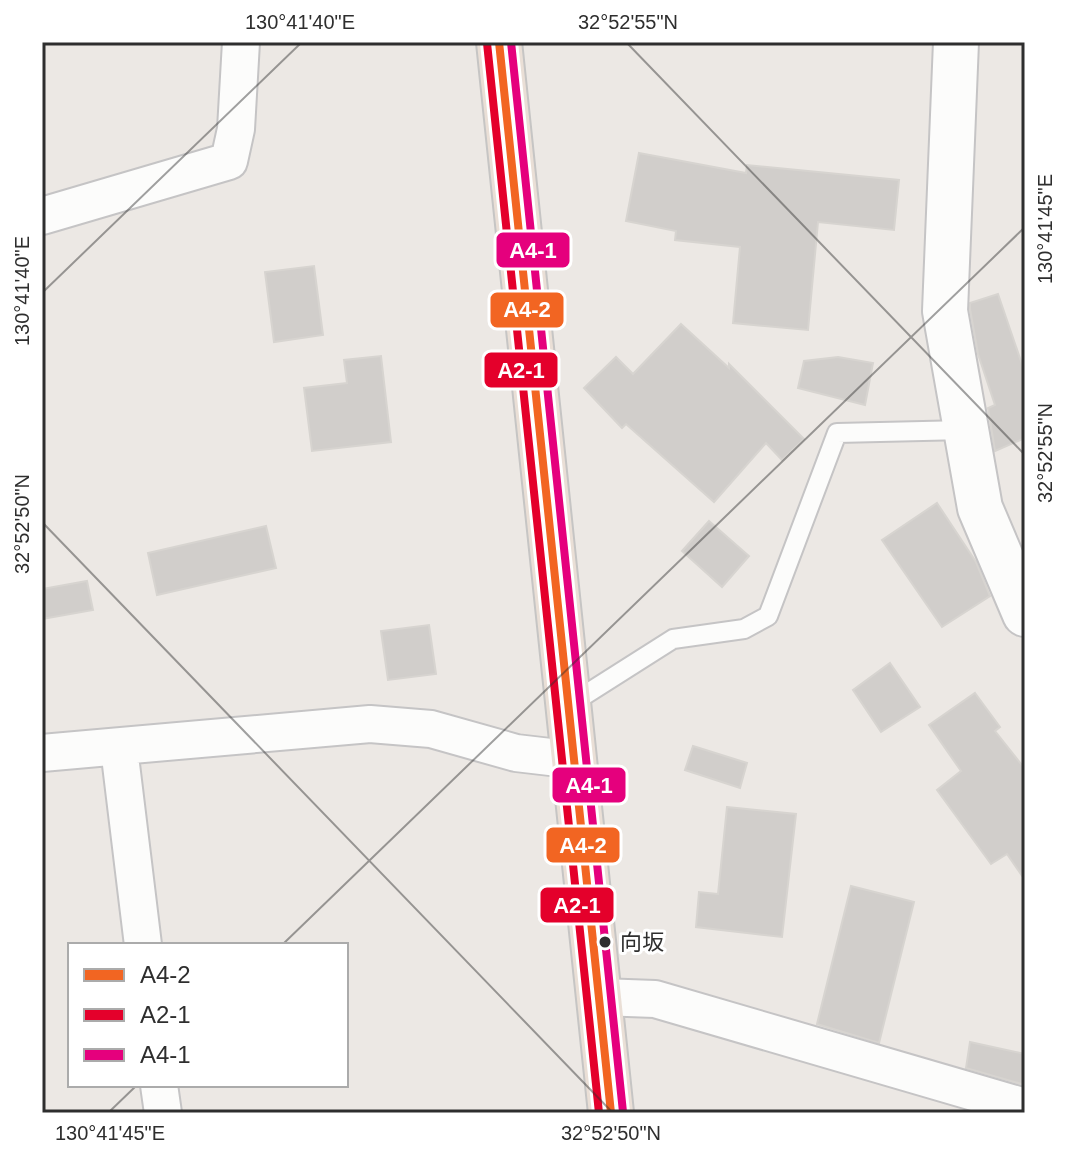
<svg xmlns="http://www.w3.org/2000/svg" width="1067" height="1155" font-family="Arial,'Noto Sans JP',sans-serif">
<rect width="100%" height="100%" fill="#ece8e4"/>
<path fill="#d1cecb" stroke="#d7d4d0" stroke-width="2" d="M639 153 746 173 747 165 899 180 894 230 818 222 808 330 733 323 740 247 675 240 676 231 626 221Z
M314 266 323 335 274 342 265 272Z
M998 294 1025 373V438L995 451 988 408 995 405 978 354 970 309V303Z
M681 324 729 368V364L804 439 782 460 766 443 714 502 626 424 622 428 584 388 616 357 633 374Z
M381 356 391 442 312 451 304 388 347 383 344 360Z
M838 357 873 363 865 405 798 388 804 361Z
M937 503 976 562 990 596 942 627 882 540Z
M709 521 749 556 722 587 682 551Z
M266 526 276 568 157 595 148 553Z
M87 581 93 610 42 619V589Z
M429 625 436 674 388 680 381 631Z
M890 663 920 707 881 732 853 690Z
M975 693 1000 727 995 731 1025 769V880L1007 854 991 864 937 790 961 771 929 725Z
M693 746 747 763 740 788 685 770Z
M727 807 796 814 782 937 696 927 699 892 718 894Z
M851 886 914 902 879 1043 817 1024Z
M970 1042 1025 1054V1085L966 1068Z"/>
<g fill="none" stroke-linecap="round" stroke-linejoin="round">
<defs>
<path id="lane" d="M569 705 673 639 744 629 768 616 837 433 966 430"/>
<path id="street" d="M42 216 229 161 236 129 241 42
M119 748 143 945
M42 753 370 724 431 729 516 753 576 760
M600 997 655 999 1025 1107
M159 1085 163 1113"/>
<path id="secondary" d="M956 42 945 311 980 508 1025 614"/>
<path id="highway" d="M499 42 611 1113"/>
</defs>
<use href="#lane" stroke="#c5c4c5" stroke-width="22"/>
<use href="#street" stroke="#c5c4c5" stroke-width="40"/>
<use href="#secondary" stroke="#c5c4c5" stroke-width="48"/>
<use href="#highway" stroke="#c6c5c4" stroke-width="48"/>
<use href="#lane" stroke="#fcfcfb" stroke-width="18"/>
<use href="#street" stroke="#fcfcfb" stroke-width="36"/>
<use href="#secondary" stroke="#fcfcfb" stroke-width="44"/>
<use href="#highway" stroke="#eadfd6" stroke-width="44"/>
<defs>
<path id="bus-1" d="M499 42 611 1113"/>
<path id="bus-2" d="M487 43 599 1113"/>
<path id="bus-3" d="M511 42 623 1112"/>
</defs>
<use href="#bus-1" stroke="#fff" stroke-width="14"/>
<use href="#bus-2" stroke="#fff" stroke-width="14"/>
<use href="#bus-3" stroke="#fff" stroke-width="14"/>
<use href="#bus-1" stroke="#f26522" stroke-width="8"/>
<use href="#bus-2" stroke="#e4002b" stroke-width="8"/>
<use href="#bus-3" stroke="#e5007d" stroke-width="8"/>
</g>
<path fill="none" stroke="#2e2e2e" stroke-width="2" stroke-opacity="0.45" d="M626 42 1025 455M42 293 302 42M42 522 613 1113M282 945 1025 227M108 1113 137 1085M1023 1113 1025 1111"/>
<circle fill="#2e2e2e" stroke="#fff" stroke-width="3" cx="605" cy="942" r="7"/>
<g text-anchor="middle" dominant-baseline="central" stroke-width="6" stroke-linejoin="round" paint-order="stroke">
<g font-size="22" fill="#2e2e2e" stroke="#fff" text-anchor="start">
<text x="620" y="942">向坂</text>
</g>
</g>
<g stroke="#fff" stroke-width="3">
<rect x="495" y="231" width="76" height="38" rx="8" fill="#e5007d"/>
<rect x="489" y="291" width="76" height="38" rx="8" fill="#f26522"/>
<rect x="483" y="351" width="76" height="38" rx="8" fill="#e4002b"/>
<rect x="551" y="766" width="76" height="38" rx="8" fill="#e5007d"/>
<rect x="545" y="826" width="76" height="38" rx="8" fill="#f26522"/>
<rect x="539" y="886" width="76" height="38" rx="8" fill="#e4002b"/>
</g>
<g font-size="22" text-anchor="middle" font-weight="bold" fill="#fff">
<text x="533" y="258">A4-1</text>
<text x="527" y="317">A4-2</text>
<text x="521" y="378">A2-1</text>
<text x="589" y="793">A4-1</text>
<text x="583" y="853">A4-2</text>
<text x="577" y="913">A2-1</text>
</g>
<rect width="1067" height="1155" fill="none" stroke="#ffffff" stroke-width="88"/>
<rect x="68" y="943" width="280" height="144" fill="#ffffff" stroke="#ababab" stroke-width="2"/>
<rect x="84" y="969" width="40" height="12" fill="#f26522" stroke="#ababab" stroke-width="2"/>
<text x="140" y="983" font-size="24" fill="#2e2e2e">A4-2</text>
<rect x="84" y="1009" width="40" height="12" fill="#e4002b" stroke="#ababab" stroke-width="2"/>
<text x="140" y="1023" font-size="24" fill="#2e2e2e">A2-1</text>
<rect x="84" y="1049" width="40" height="12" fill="#e5007d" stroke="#ababab" stroke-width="2"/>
<text x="140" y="1063" font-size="24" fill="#2e2e2e">A4-1</text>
<rect x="44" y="44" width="979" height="1067" fill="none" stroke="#2e2e2e" stroke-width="3"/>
<g font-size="20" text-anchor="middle" fill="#2e2e2e">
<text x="300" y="29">130°41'40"E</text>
<text x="628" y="29">32°52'55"N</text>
<text transform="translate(1045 229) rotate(-90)" y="7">130°41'45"E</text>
<text transform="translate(22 291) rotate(-90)" y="7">130°41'40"E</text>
<text transform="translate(1045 453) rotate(-90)" y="7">32°52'55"N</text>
<text transform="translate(22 524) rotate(-90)" y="7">32°52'50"N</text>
<text x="110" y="1140">130°41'45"E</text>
<text x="611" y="1140">32°52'50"N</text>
</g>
</svg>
